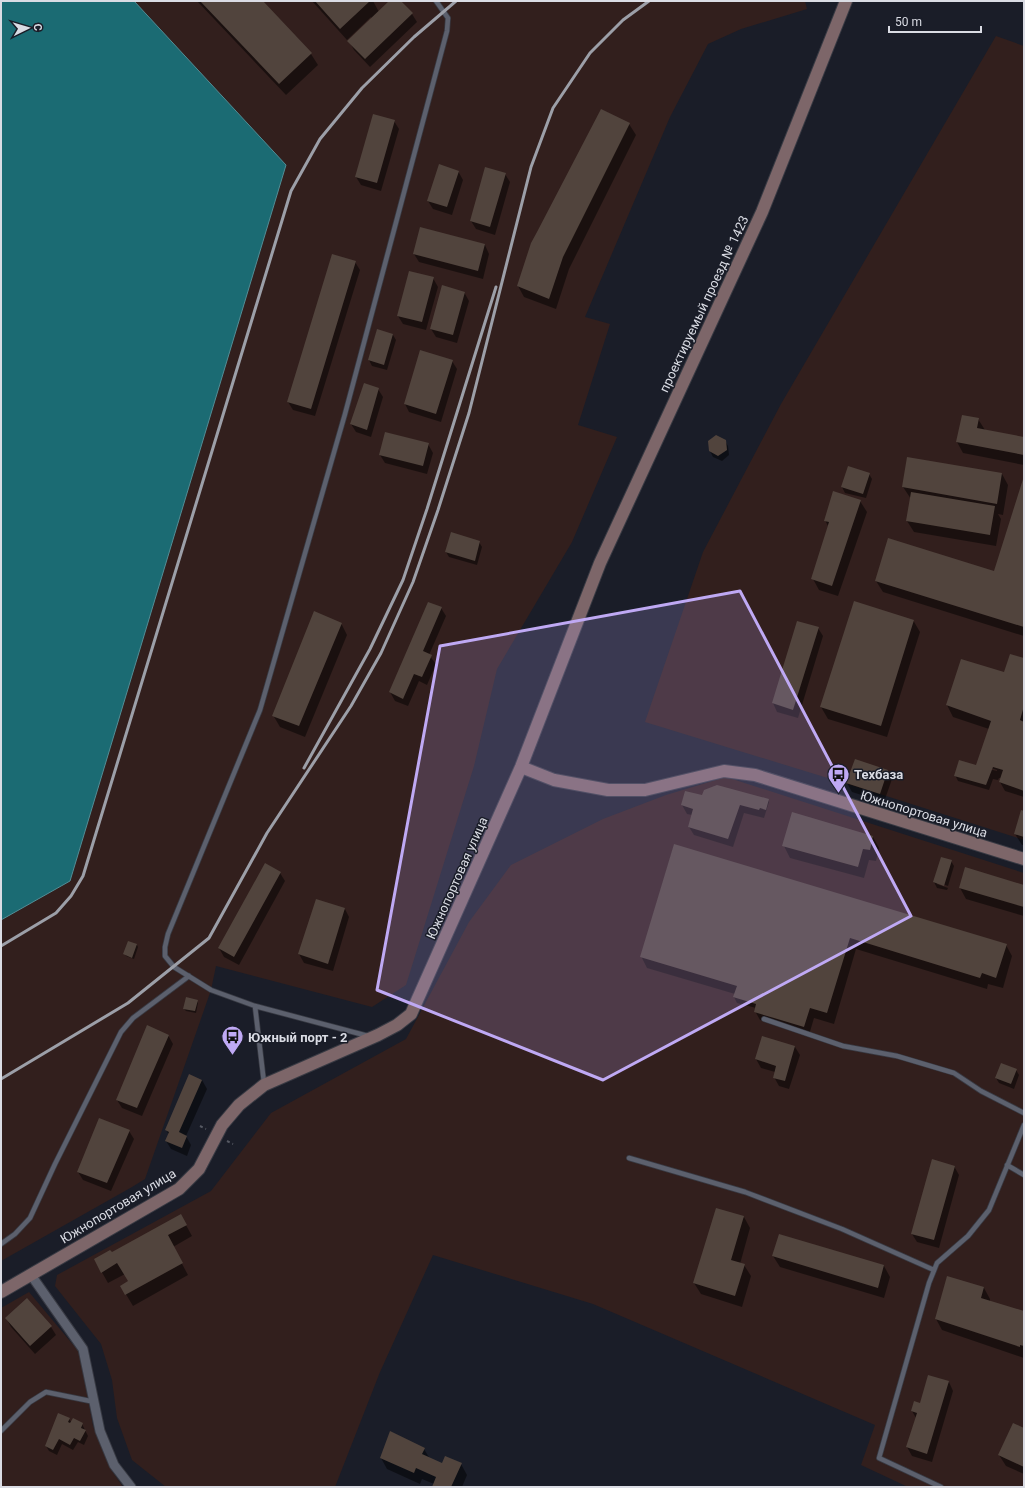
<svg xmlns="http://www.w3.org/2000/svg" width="1025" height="1488" font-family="Roboto,sans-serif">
<rect width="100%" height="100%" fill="#1a1d28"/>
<path fill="#321f1d" d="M134 1H805L807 9 741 29 708 44 670 117 585 317 610 324 578 425 617 437 572 542 497 669 474 766 406 985 372 1007 216 966 211 990 145 1179 132 1187 1 1261V920L70 881 286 165Z
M996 36 1024 46V840L880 794 645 722 703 552 781 404Z
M726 777 1024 873V1487H908L861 1465 875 1425 593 1304 433 1255 380 1372 335 1487H166L132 1460 117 1418 112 1380 101 1344 55 1286 57 1275 211 1191 271 1113 406 1039 469 922 511 865 603 819 666 795Z
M29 1292 80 1353 93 1426 110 1468 123 1487H1V1308Z"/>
<path fill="#1b6b73" stroke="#548d95" d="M1 1H134L286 165 70 881 1 920Z"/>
<path fill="#0007" fill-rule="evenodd" d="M197 1H261L311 54 318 65 286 95Z
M312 1H373L379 12 391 1H400L412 14 417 22 370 67 354 50 349 41 372 19 371 17 347 40Z
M394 121 399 129 381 191 361 185 356 177Z
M629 124 636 135 569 269 556 309 524 297 518 286Z
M458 171 463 180 452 215 433 209 428 201Z
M505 174 510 182 495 235 476 229 471 221Z
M485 245 489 254 483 279 419 262 414 254Z
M355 262 360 270 315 416 293 410 288 402Z
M433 278 438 287 426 330 403 324 398 316Z
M464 292 469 301 457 343 436 337 431 329Z
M377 330 393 335 396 340 387 370 372 366 369 360Z
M452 361 457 369 441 422 409 412 405 404Z
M378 389 383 397 371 437 356 432 351 424Z
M978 419 985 430 1024 438V465L963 453 957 442Z
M725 441 728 446 729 455 722 461 713 457 710 451Z
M428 444 433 453 427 474 385 463 380 455Z
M908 458 1002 474 1008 485 1003 515 998 514 1001 519 996 546 914 532 907 521 911 499 903 487Z
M869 474 872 479 866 498 845 493 842 487Z
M1024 478V636L883 592 876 581 995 572Z
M860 501 867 512 838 596 819 590 813 579 828 526 825 520Z
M479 542 482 547 477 565 449 557 446 552Z
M441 608 446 616 429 655 436 664 427 685 419 681 408 706 395 701 390 692Z
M913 620 920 632 887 737 828 719 821 707Z
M798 622 818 628 823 636 798 718 777 712 773 703Z
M341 623 347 635 305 737 280 727 273 715Z
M1024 659V797L1005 791 1000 782 1001 778H999L998 780 993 779 989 790 958 781 955 775 977 766 989 729 953 717 947 705 1005 674ZM985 766 997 770V771L985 768Z
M856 760 887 771 892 779 884 802 852 792 847 783Z
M703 796 768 800 769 802 764 818 744 813 733 847 694 835 689 827 692 815 687 814 682 805Z
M1024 812V845H1022L1015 834Z
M873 837 879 848 876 861 869 860 864 878 790 858 784 846Z
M674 845 1006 945 1012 956 1003 988 988 984 987 989 856 949 834 1024 814 1018 809 1035 760 1020 755 1011 756 1008 737 1003 734 997 735 994 647 968 641 956Z
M951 861 954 866 948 886 937 882V884L948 888 947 890 937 888 934 882Z
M265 865 280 873 285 881 239 965 224 957 219 948Z
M1024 886V916L966 899 960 888Z
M345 909 349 917 333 971 304 963 299 954Z
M129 942 137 945 138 947 134 959 126 956 125 954Z
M197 1001 198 1003 196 1013 186 1011 184 1009Z
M168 1035 173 1044 142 1116 122 1108 117 1100Z
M795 1047 800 1055 789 1089 779 1086 774 1077 775 1072 761 1068 756 1059Z
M1016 1070 1019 1075 1014 1089 999 1083 996 1078Z
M202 1080 207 1089 186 1136 191 1145 187 1156 171 1149 166 1141 169 1135 166 1130Z
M129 1131 134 1139 111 1191 83 1180 78 1172Z
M954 1166 959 1175 939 1248 917 1242 912 1234Z
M181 1216 192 1236 173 1247 188 1275 133 1306 121 1286 129 1282 125 1274 108 1283 95 1260 111 1253Z
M744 1217 750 1228 740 1264 744 1265 751 1276 742 1307 701 1294 694 1283Z
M780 1235 884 1266 890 1277 884 1298 780 1267 773 1256Z
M947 1278 984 1288 990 1299V1302L1024 1312V1358L942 1330 936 1319Z
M27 1300 51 1327 56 1335 35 1354 11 1327 6 1318Z
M949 1382 953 1391 932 1462 912 1456 907 1447 916 1418 912 1411Z
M69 1419 72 1423 82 1424 88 1436 84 1445 78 1442 73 1450 62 1444 57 1455 49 1451 46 1446Z
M1024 1429V1474L1006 1466 999 1455Z
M424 1449 430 1459 443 1464H461L467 1475 462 1487H433L434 1484 422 1479 420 1484 387 1469 381 1458Z"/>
<path fill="#51443d" d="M200 1H263L312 53 279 84Z
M315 1H370L340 29Z
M389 1H401L413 13 365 59 347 41Z
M601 109 630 123 563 257 549 299 517 286 531 243 537 232Z
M373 114 395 120 377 183 355 177Z
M439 164 459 171 447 207 427 201Z
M485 167 506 173 490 227 470 221Z
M420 227 485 244 478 271 413 254Z
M332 254 356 261 311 409 287 402Z
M409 271 434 277 422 322 397 316Z
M442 285 465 292 453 335 430 329Z
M377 329 393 334 384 365 368 360Z
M420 350 453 360 436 414 404 404Z
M364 383 379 388 367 430 350 424Z
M962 415 979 418 977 428 1024 437V455L956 442Z
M385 432 429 443 423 466 379 455Z
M716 435 726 440 727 450 718 456 709 451 708 441Z
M907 457 1002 473 997 504 902 487Z
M848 466 870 473 863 494 841 487Z
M1024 476V627L875 581 888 538 994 571Z
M833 491 861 500 832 586 811 579 829 522 824 521Z
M911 492 995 506 990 535 906 521Z
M451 532 480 541 475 561 445 552Z
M854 601 914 620 881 726 820 707Z
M428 602 442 607 423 651 432 655 422 677 414 674 403 699 389 692Z
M314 611 342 623 299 726 272 716Z
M797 621 819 627 793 710 772 703Z
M1010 654 1024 658V706L1020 720 1024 722V791L999 782 1003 770 993 767 986 785 954 776 959 760 976 765 991 721 946 705 961 659 1004 672Z
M855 759 888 770 880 794 846 783Z
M717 785 769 799 766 810 760 808 759 810 740 805 728 839 688 827 693 809 681 805 685 791 702 795 704 790Z
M1021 810 1024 811V837L1014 834Z
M792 812 873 836 870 850 863 849 858 867 782 846Z
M674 844 1007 944 996 978 982 973 980 978 850 938 827 1013 810 1008 804 1027 754 1012 756 1004 733 997 737 986 640 957Z
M941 857 952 860 944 886 933 882Z
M265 863 281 872 234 957 218 948Z
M965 867 1024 885V907L959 888Z
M316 899 345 908 328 964 298 954Z
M128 941 137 944 132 958 123 954Z
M186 997 198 1000 195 1011 183 1009Z
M147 1025 169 1035 137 1108 116 1100Z
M762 1036 795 1046 785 1081 773 1078 776 1066 755 1059Z
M1001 1063 1017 1069 1011 1084 995 1078Z
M189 1074 202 1080 179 1132 187 1136 182 1148 165 1141 169 1132 165 1130Z
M99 1118 130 1130 107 1183 77 1172Z
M932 1159 955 1166 934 1240 911 1234Z
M716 1208 744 1216 731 1260 745 1264 735 1296 693 1283Z
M181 1214 187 1225 168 1235 183 1263 125 1295 120 1286 128 1281 117 1263 101 1273 94 1259 110 1250 112 1252Z
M779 1234 884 1265 878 1288 772 1256Z
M947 1276 984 1287 981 1298 1024 1311V1346L1020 1345V1347L935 1319Z
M27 1298 52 1326 30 1346 5 1318Z
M928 1375 949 1381 927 1454 906 1447 917 1413 911 1411 914 1401 920 1403Z
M58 1413 70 1418 68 1422 70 1423 73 1418 83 1423 81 1428 86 1430 80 1441 74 1438 70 1445 59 1439 53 1450 45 1446Z
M1013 1423 1024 1428V1467L998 1455Z
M390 1431 425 1448 422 1454 442 1463 445 1456 462 1463 451 1487H432L436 1477 416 1468 414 1473 380 1458Z"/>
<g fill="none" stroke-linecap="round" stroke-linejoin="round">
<defs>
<path id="lane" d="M255 1006 368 1036
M764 1019 843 1046 897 1056 954 1073 981 1091 1024 1113
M264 1083 255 1006 211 990 174 967 165 956V947L168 934 260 710 345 414 447 31 448 18 436 1
M629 1158 745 1192 842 1229 934 1270
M1007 1165 1024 1175
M1 1244 15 1234 30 1218 55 1164 121 1032 133 1018 189 976
M1 1431 30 1402 46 1392 95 1402
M941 1487 879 1458 929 1283 937 1263 968 1236 989 1210 1024 1125"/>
<path id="street" d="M31 1275 83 1349 100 1431 114 1465 131 1487"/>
<path id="secondary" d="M521 767 554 780 608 790H645L724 771 755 775 1024 859
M1 1292 179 1189 199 1169 222 1125 239 1105 264 1085 378 1035 397 1025 411 1014 521 767 600 563 762 212 846 1"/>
</defs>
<use href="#lane" stroke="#383a43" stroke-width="6"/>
<use href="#street" stroke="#383a43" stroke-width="11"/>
<use href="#secondary" stroke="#383a43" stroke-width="14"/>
<path stroke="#565963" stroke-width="2" stroke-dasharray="3 3" stroke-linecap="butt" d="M200 1126 206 1129
M227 1141 233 1144"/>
<use href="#lane" stroke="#5c606d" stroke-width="4.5"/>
<use href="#street" stroke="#5c606d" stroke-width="9"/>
<use href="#secondary" stroke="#7d6669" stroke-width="12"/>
<path stroke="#9c9fa8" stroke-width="3" d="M304 768 370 649 403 580 427 509 496 287
M1 946 56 913 71 896 83 876 291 191 320 139 362 88 414 37 456 1
M1 1079 128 1003 209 938 267 833 351 706 381 653 413 582 438 510 469 413 531 167 553 108 590 53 623 20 649 1"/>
</g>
<path fill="#bfa9f4" fill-opacity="0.2" stroke="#bfa9f4" stroke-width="3" stroke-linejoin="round" d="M740 591 911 916 603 1080 377 990 440 646Z"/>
<defs>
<symbol id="bus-pin" viewBox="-11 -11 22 30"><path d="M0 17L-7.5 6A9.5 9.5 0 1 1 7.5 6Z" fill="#bfa9f4" stroke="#1a1d28"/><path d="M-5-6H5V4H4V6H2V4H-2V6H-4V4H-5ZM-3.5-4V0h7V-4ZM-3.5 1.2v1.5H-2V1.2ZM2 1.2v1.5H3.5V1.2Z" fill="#111"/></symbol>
</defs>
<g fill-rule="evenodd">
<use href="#bus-pin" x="826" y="762" width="25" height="34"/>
<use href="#bus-pin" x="220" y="1024" width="25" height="34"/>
</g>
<g text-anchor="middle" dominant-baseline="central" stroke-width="3" stroke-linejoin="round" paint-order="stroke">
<g font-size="13" fill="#dadce4" stroke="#1a1d28">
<text transform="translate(704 304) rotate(-65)">проектируемый проезд № 1423</text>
<text transform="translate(924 814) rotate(17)">Южнопортовая улица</text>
<text transform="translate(457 878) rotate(-66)">Южнопортовая улица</text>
<text transform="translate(118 1206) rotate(-31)">Южнопортовая улица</text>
</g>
<g font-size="13" font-weight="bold" fill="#dadce4" stroke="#1a1d28" text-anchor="start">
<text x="854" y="774">Техбаза</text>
<text x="248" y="1037">Южный порт - 2</text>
</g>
</g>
<rect width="1025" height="1488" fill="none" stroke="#dadce4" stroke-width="4"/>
<g transform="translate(28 28) rotate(85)" stroke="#1a1d28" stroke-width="3" paint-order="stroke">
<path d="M0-3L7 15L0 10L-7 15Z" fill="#dadce4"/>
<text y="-6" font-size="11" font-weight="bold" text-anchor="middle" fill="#dadce4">С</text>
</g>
<path d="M889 26v6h92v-6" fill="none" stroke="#dadce4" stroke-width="2"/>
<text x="895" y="26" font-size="12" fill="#dadce4" stroke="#1a1d28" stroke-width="3" paint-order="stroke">50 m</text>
</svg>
